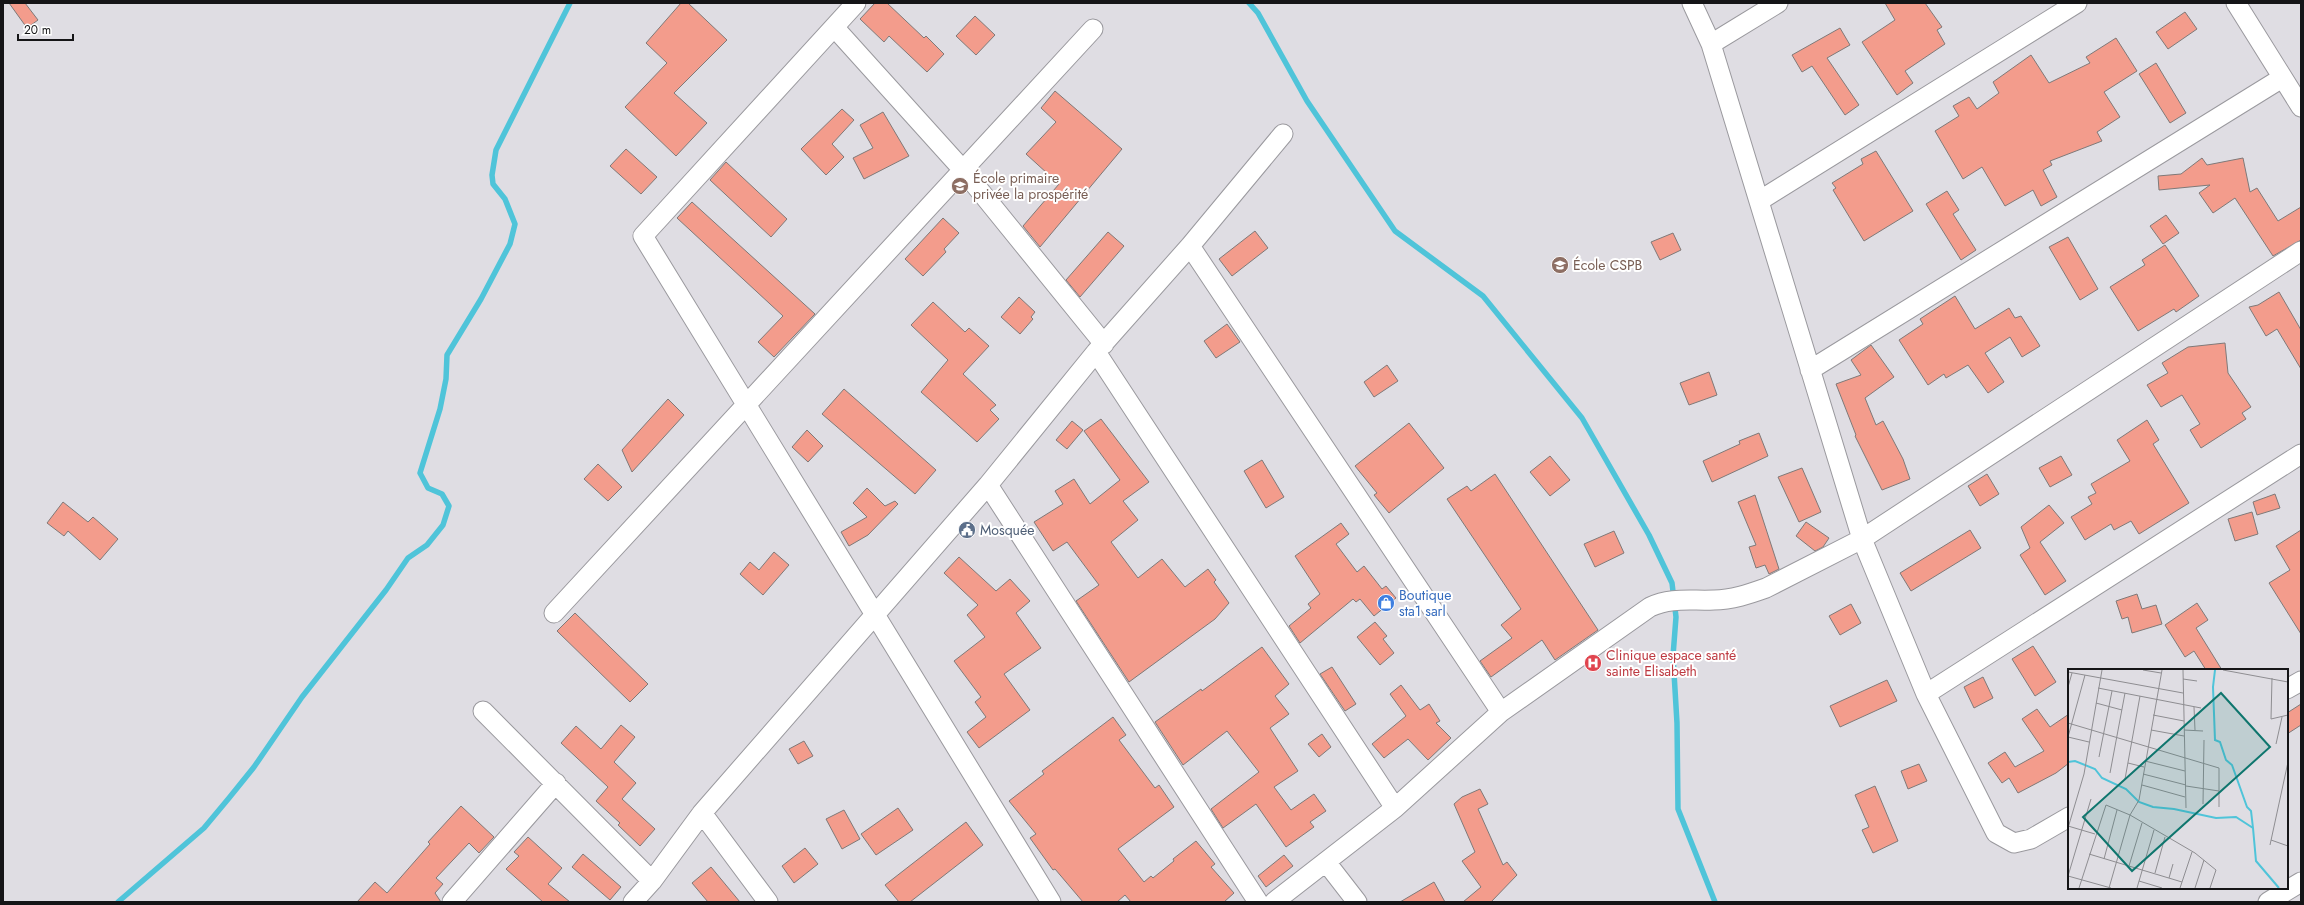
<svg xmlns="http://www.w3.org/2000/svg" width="2304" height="905" font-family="Jost,sans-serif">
<rect width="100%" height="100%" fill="#dfdde3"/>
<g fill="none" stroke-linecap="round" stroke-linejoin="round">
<path stroke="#4fc4d9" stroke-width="5.5" d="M1249 3 1258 13 1307 101 1395 231 1483 296 1582 418 1649 535 1672 583 1676 617 1673 656 1677 723 1678 809 1715 902
M118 902 204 828 229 798 254 767 302 697 386 590 408 558 427 545 443 525 449 506 442 494 428 488 420 473 440 409 446 379 447 355 481 299 510 244 515 224 505 199 493 184 492 175 496 150 570 3"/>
</g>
<path fill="#f39c8c" stroke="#7f7978" d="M9 3H25L38 20 27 28Z
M681 3H688L727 40 674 93 707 123 676 156 625 107 667 63 646 43Z
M875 3H887L924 38 926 36 944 54 927 72 889 36 884 42 860 19Z
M1885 3H1925L1942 27 1937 30 1945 44 1905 71 1913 83 1897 95 1862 42 1895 20Z
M2185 12 2197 29 2168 49 2156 32Z
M975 16 995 35 976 55 956 36Z
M1840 28 1850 45 1827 58 1859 105 1845 115 1812 66 1802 72 1792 55Z
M2116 38 2137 71 2104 92 2120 117 2097 132 2102 141 2050 161 2052 165 2043 170 2057 197 2041 206 2033 190 2005 206 1982 167 1963 179 1935 131 1959 116 1953 106 1969 97 1977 109 1999 93 1993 82 2031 55 2049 83 2090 63 2086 57Z
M2156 63 2186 113 2170 123 2139 74Z
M1055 91 1122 149 1040 247 1023 226 1059 184 1026 154 1056 122 1041 108Z
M842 109 854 120 832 144 844 157 826 175 801 149Z
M883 112 909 156 864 179 853 158 873 148 860 125Z
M626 149 657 177 641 194 610 166Z
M1876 151 1913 211 1864 241 1833 190 1836 188 1832 183 1863 164 1861 159Z
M2202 158 2207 165 2243 158 2250 192 2257 188 2278 221 2301 207V240L2273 256 2235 198 2213 213 2199 193 2210 185 2159 190 2158 176 2181 174Z
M726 162 787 219 771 237 710 180Z
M1947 191 1959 210 1953 214 1976 250 1961 260 1926 204Z
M692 202 815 314 774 357 758 342 783 316 677 218Z
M2166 215 2179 233 2163 244 2150 226Z
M943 218 959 233 944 249 946 252 923 276 905 259Z
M1255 231 1268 248 1232 276 1219 259Z
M1108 232 1124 246 1080 297 1066 280Z
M1673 233 1681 250 1660 260 1651 242Z
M2068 237 2098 289 2080 300 2049 247Z
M2165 245 2199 296 2176 312 2174 309 2138 331 2110 287 2145 265 2142 260Z
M2279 292 2301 330V369L2277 329 2266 336 2249 307 2258 305Z
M1955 296 1975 329 2009 308 2015 318 2021 316 2040 346 2022 357 2010 337 1985 353 2004 382 1988 393 1968 365 1946 378 1944 374 1928 385 1899 340 1923 324 1920 319Z
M1019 297 1035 312 1031 317 1033 319 1020 334 1001 317Z
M933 302 965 332 969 328 989 346 963 374 996 405 990 410 999 419 977 442 921 392 948 360 911 325Z
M1227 324 1240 342 1216 358 1204 341Z
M2225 343 2228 373 2251 407 2242 413 2246 419 2201 448 2190 430 2200 424 2182 395 2161 407 2147 385 2168 373 2162 363 2188 347Z
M1871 345 1894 377 1865 398 1876 425 1883 421 1903 459 1910 479 1882 490 1855 436 1856 435 1836 384 1861 375 1851 360Z
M1387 365 1398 381 1374 397 1364 382Z
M1709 372 1717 395 1689 405 1680 383Z
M844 389 936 470 915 494 822 414Z
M668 399 684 415 632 472 622 450Z
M1101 419 1149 482 1123 501 1138 520 1111 542 1138 578 1162 559 1185 587 1208 569 1216 580 1214 582 1229 603 1215 619 1129 682 1076 601 1099 585 1067 542 1053 551 1034 522 1063 504 1055 491 1074 479 1090 504 1120 480 1084 431Z
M2147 420 2159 440 2153 444 2189 503 2139 534 2131 521 2114 530 2111 524 2085 540 2071 517 2092 504 2088 497 2096 493 2091 484 2130 461 2117 440Z
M1072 421 1083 430 1067 449 1056 440Z
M1409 423 1444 468 1389 513 1374 495 1377 493 1355 466Z
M807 430 823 446 808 462 792 447Z
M1759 433 1768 456 1712 482 1703 461 1740 444 1739 441Z
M1550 456 1570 480 1550 496 1530 472Z
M2061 456 2072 475 2050 487 2039 468Z
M1262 460 1284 497 1266 508 1244 471Z
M598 464 622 487 608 501 584 479Z
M1802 468 1821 512 1799 522 1778 477Z
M1495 474 1598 630 1555 660 1542 640 1491 677 1480 661 1512 638 1501 625 1521 609 1447 499 1467 486 1471 491Z
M1987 474 1999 494 1980 506 1968 486Z
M867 488 885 506 895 501 898 504 868 535 849 546 841 532 867 517 853 503Z
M2275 494 2280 508 2257 515 2253 502Z
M1755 495 1779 569 1769 574 1765 565 1756 568 1749 547 1756 545 1738 502Z
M63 502 88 522 93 517 118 539 100 560 68 531 64 536 47 523Z
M2049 505 2064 523 2040 542 2066 581 2045 595 2020 555 2030 548 2021 527Z
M2252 512 2258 534 2235 541 2228 519Z
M1806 522 1829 538 1823 547 1815 551 1796 536Z
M1341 523 1349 534 1336 544 1357 572 1364 566 1382 589 1386 586 1396 598 1374 616 1360 599 1356 602 1353 599 1300 643 1289 626 1311 608 1308 604 1320 594 1295 556Z
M1970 530 1981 548 1911 591 1900 573Z
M2301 530V634L2269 583 2290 570 2276 546Z
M1614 531 1624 553 1595 567 1584 544Z
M774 552 789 565 763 595 740 574 750 562 759 570Z
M959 557 996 591 1010 579 1030 601 1016 613 1041 648 1004 674 1030 710 979 748 967 732 986 717 975 702 981 697 954 661 985 637 967 615 978 605 944 573Z
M2137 594 2142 609 2156 605 2162 624 2132 633 2128 617 2122 619 2116 601Z
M2197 603 2208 620 2196 628 2222 670H2206L2194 651 2185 657 2165 625Z
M1851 604 1861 623 1840 635 1829 616Z
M575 613 648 684 630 702 557 631Z
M1375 622 1387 636 1383 639 1394 653 1380 665 1357 637Z
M2033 646 2056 682 2035 696 2012 659Z
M1262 647 1289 684 1275 696 1289 714 1270 728 1298 771 1274 787 1291 810 1314 794 1326 811 1310 822 1314 827 1286 847 1256 804 1223 828 1211 809 1259 772 1227 731 1183 765 1155 722 1201 689 1202 691Z
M1332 667 1356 704 1345 711 1320 674Z
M1983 677 1993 698 1974 708 1964 687Z
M1887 680 1897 701 1840 727 1830 706Z
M1401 685 1420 710 1429 704 1440 721 1436 723 1451 738 1428 760 1408 739 1384 758 1372 744 1406 716 1390 694Z
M2301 704V725L2287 734V713Z
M2037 709 2050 727 2069 714V763L2056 773 2018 793 2009 778 2002 783 1988 763 2005 752 2015 767 2044 751 2022 719Z
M1113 717 1126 735 1119 740 1155 788 1159 785 1174 807 1118 849 1144 882 1151 876 1153 878 1174 861 1173 859 1196 841 1215 864 1211 867 1234 893 1224 902H1131L1125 895 1117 902H1083L1055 869 1053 870 1030 838 1036 834 1009 801 1044 774 1042 771Z
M621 725 635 737 614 762 636 783 622 799 655 829 640 846 618 825 620 823 596 801 608 787 561 743 576 726 601 749Z
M1322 734 1331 747 1319 757 1308 744Z
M804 741 813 756 798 764 789 749Z
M1919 764 1927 781 1908 789 1901 771Z
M1875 786 1898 841 1873 853 1862 830 1869 827 1855 795Z
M1480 789 1488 804 1478 809 1503 865 1507 862 1517 875 1491 902H1463L1481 887 1462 861 1475 852 1454 804 1462 797Z
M461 806 494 837 479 853 469 843 436 878 443 884 435 893 441 902H357L375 882 387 893 430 844 428 842Z
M898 808 913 830 876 855 861 834Z
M844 810 860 839 842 849 826 819Z
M966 822 983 845 910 902H899L885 885Z
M528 837 562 868 548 884 570 902H543L506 869 519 856 514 852Z
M805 848 818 864 794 883 782 866Z
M583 854 621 887 610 900 572 867Z
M1284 855 1293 866 1266 887 1258 876Z
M711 867 740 902H708L692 883Z
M1434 882 1445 902H1400Z"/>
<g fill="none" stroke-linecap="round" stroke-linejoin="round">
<defs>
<path id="minor" d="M856 3 643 236 1051 902
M1692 3 1711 44 1862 539 1926 694 1996 833 2014 843 2031 839 2069 817
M2236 3 2301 107
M834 27 963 170 1104 344
M1711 44 1778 3
M1759 201 2077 3
M1190 246 1501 712
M1096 352 1395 808
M1810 370 2282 78
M988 485 1258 902
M554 613 1093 29
M2287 689 2301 681
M1926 694 2301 454
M483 711 652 881
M702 813 768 902
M1326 862 1357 902
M452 902 556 783
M633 902 652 881 702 813 988 485 1096 352 1190 246 1283 134
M1274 902 1395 808 1501 712 1650 607C1671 597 1691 601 1714 600 1732 600 1749 594 1766 588L1862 539 2301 251
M2268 902 2301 882"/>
</defs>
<use href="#minor" stroke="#9a999e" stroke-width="21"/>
<use href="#minor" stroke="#fff" stroke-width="19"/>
</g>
<defs>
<symbol id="school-disc" viewBox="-11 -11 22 22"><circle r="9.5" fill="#8d6e63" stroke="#fff"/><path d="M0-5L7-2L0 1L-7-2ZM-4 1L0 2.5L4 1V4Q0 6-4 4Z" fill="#fff"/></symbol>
<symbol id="civic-disc" viewBox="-11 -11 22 22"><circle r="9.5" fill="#5c6f8a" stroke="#fff"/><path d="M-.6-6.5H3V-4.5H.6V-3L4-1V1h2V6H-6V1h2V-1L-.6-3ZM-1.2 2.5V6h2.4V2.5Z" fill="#fff"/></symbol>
<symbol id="shop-disc" viewBox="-11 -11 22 22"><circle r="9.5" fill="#3f7fe0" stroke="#fff"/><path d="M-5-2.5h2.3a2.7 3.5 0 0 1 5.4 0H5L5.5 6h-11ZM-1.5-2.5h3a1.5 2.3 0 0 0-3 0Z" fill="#fff"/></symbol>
<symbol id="hospital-disc" viewBox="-11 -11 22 22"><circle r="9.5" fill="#e0444e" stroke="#fff"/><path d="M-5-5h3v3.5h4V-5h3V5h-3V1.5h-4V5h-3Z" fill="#fff"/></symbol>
</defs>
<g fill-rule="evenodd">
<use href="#school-disc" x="950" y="176" width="20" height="20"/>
<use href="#school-disc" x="1550" y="255" width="20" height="20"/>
<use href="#civic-disc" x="957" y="520" width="20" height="20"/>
<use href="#shop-disc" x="1376" y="593" width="20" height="20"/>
<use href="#hospital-disc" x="1583" y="653" width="20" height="20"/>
</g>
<g text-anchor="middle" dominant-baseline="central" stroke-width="4" stroke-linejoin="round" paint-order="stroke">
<g font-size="14" fill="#785e54" stroke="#fff" text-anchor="start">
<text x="973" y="178">École primaire<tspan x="973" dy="16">privée la prospérité</tspan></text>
<text x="1573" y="265">École CSPB</text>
</g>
<g font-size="14" fill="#4e5e75" stroke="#fff" text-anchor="start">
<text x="980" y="530">Mosquée</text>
</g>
<g font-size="14" fill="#366cbe" stroke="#fff" text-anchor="start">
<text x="1399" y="595">Boutique<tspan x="1399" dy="16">sta1 sarl</tspan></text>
</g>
<g font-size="14" fill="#be3a42" stroke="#fff" text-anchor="start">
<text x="1606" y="655">Clinique espace santé<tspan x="1606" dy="16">sainte Elisabeth</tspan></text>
</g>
</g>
<g transform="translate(2068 669)">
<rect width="220" height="220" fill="#dfdde3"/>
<path fill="none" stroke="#4fc4d9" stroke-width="2" d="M147 1 145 18 147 71 152 73 158 91 164 96 179 138 183 142 185 159M0 93 7 92 27 100 34 109 58 120 71 133 85 138 106 140 148 149 168 148 185 159 188 192 211 219"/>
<path fill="none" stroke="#8e8d91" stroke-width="1" d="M75 1 93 4M115 1 118 139M155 1 220 13M0 3 115 24M17 6 0 68 21 73M204 9 203 50 220 46M115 10 129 12M0 18 4 4M30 19 133 39M28 34 54 41M126 38 127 61M85 46 116 52M0 54 151 99V138M83 61 116 67M116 61 135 62M208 75 214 48M31 88 44 22M77 92 117 102M60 94 76 98M42 104 57 24M75 105 118 116M57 110 72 27M74 116 117 128M118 117 151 122M135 135 136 71M0 157 27 165M0 159 16 105 34 1M203 171 220 177M202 176 220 93M21 185 114 213M36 190 49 141M61 197 74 154M87 204 97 168M0 207 23 130M0 207 43 219M101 209 105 195M71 212 94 219M11 219 38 136 62 146 127 184 148 201 142 219M41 219 62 146 71 131 94 1M69 219 86 161M112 219 124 183M127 219 136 191"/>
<path fill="#0f766e" fill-opacity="0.15" stroke="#0f766e" stroke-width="2" d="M153 24 202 78 64 202 15 148Z"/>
<rect width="220" height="220" fill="none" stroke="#151517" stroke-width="2"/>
</g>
<rect width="2304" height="905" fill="none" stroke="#151517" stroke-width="8"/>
<path d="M18 34v6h55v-6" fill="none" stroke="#151517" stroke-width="2"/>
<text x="24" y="34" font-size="12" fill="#151517" stroke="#ffffff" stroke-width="3" paint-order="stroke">20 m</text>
</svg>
